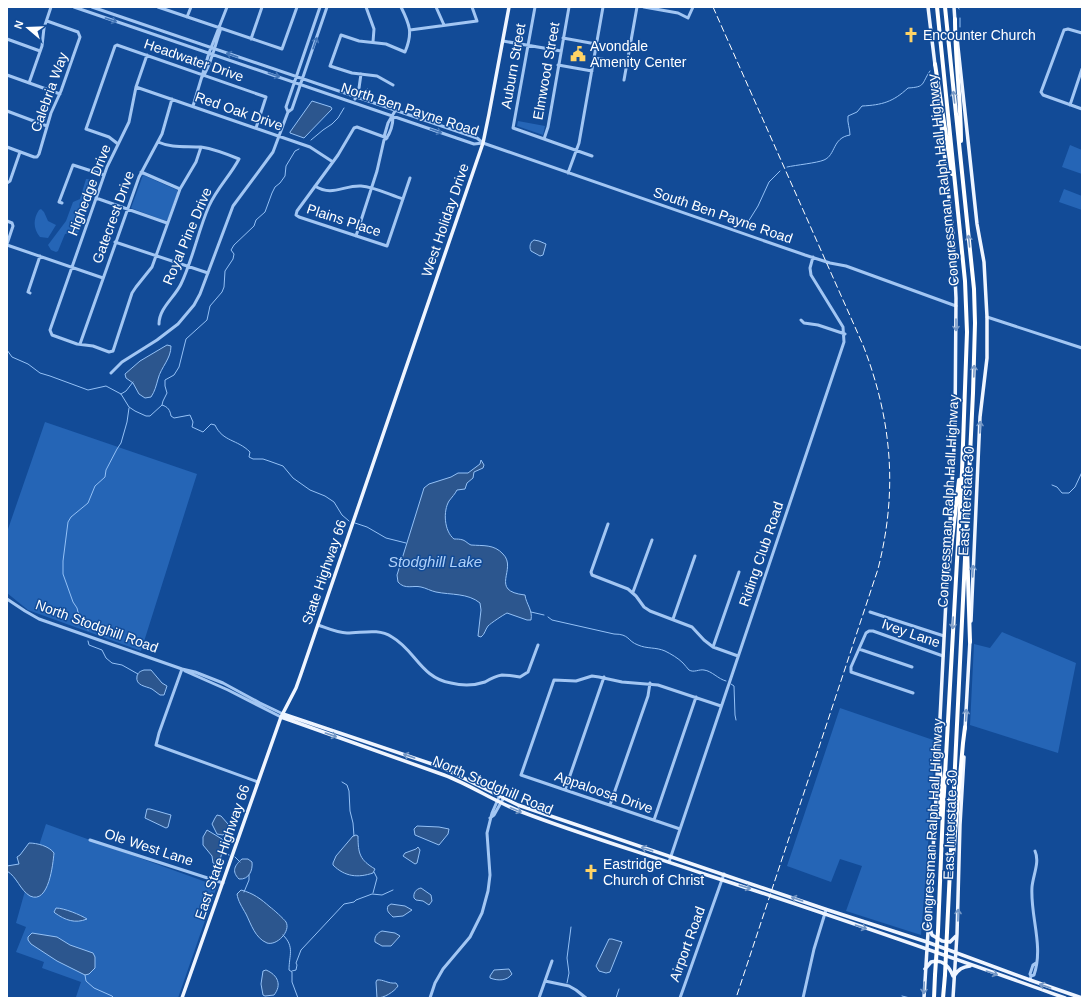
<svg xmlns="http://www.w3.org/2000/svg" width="1089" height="1005" font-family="Arial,sans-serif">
<rect width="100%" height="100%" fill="#124b97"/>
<path fill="#2565b6" d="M518 121 545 126 543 135 517 126Z
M1070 145 1082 150V174L1062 167Z
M143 175 177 190V194L167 221 163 220 131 208Z
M86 179H88L97 183V185L81 228 78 233 73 232 65 234 58 251 56 252 51 250 48 245 66 221 73 202 80 199Z
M1064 189 1082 196V210L1059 202Z
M41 209 44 212 48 221 56 225 48 238 40 237C33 229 33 219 39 210Z
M45 422 197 474 141 651 28 610 7 593V532Z
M1002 632 1076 663 1058 753 970 725 974 644 990 648Z
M840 708 936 741 921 935 846 911 862 866 840 859 831 882 787 866Z
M46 824 217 886 178 998H80L76 997 81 982 42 968 44 962 16 952 26 927 16 923 30 873Z"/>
<path fill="#2c568e" stroke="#94c1f6" d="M312 101 331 107 332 109 304 138 290 133V132Z
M534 240 539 241 546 244 543 255 540 256 531 251C529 247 530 242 534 240Z
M167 345 171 346C171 359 161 367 158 379 156 386 155 391 151 397L145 398 139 394 133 383 126 378 125 374 140 361Z
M481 460 484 465 483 468 474 472 473 478 467 483 465 489 457 490C455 494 452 497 449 501 443 511 444 531 454 539 457 539 460 539 463 540 466 541 468 544 471 545 483 546 494 544 503 554 518 569 488 591 525 595 526 604 533 610 531 620H527L507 613C503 615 491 623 488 626 485 630 485 634 481 637L478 636 481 610 480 603C468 593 451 595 436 592 431 591 426 588 421 587 413 585 405 590 398 582L397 575 424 488 429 484 451 477 458 473H468L480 464Z
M144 670H151L162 683 167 686 164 695H160C157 693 155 691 152 689 146 686 135 686 137 676 138 672 141 671 144 670Z
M147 809H150L171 815 168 827 166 828 145 818Z
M217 815 221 816 228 824V831L223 835 217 834 212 824 215 818Z
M417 826 439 827 449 829 448 834 439 845 415 835 414 829Z
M207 830 222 839 224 843 219 865 213 863 212 856 203 845V837Z
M356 835 358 836C358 854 360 860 375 869L373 873C358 878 345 877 333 865V863L336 856 353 836Z
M29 843C37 843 49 846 54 853 53 863 49 905 30 896 20 890 17 877 7 871V866L19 864 17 857 20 855Z
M418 847 420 850 417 863 415 864 403 856 405 853 416 849Z
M242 859H248L252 862C253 870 249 880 239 879 231 871 235 865 242 859Z
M421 888 431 895 432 901 429 905 423 901 416 900 414 898C413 893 416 889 421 888Z
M241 890C253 893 261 899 270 907 273 909 284 919 286 922 291 931 277 946 267 943 255 938 251 924 246 914 242 907 238 901 237 894Z
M391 904 405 906 412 910 403 916 393 917C389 913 386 911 388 906Z
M56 908C64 908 81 915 87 919 75 924 65 920 55 913L54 912Z
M382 931 395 933 400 936 391 946H382L375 942C374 937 377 933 382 931Z
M32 933 57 937 70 945 93 953 95 957V968L89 974 85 975 57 961 31 944 28 940V937Z
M609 939H612L622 942 610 972 606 973 599 971 596 966Z
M509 969 512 974C507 981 498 981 490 978V976L494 970Z
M266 970C278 975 282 985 274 995L265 996 263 995 261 984 263 971Z
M377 980C383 979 388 984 396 983L398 986C394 992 384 998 377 998L376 982Z"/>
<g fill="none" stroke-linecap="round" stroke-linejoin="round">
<path stroke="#94c1f6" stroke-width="1" d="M958 7 959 9
M960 18V27
M361 95 367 89
M311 140 323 130 332 124 338 118 344 108
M787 167C796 165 817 163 824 160 836 155 832 138 850 135 850 128 847 123 848 116L857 112 862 106C882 105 893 102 908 88 926 87 921 84 930 71
M748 222 758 206 769 182 780 171
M7 350 12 357 28 364 40 373 50 376 88 390 106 386 121 394 129 407 135 411 146 416H150L162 405C168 407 170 410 171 416L174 418 190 415 193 422 192 427 203 432 211 424 215 425C223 442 237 439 250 452L249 457 253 459H263L269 461 283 466 293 478 310 490 325 496 334 502 342 515 349 521
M121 394 126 391 133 382
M162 405 163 401 167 393 165 386V380L174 375 179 367 186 339 207 320 210 306 222 292 224 287 225 271 233 259 234 254 231 250 234 245 254 226 256 220 265 212 272 193 275 187 280 183 285 176 286 166 295 151 299 149
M1052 485 1057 487 1062 493H1069L1075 487 1082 472
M355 523 367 527 386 538 406 543
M531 612 544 615
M548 617 552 620 614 634C630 634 627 641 638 645 647 649 656 647 665 651 671 654 678 658 683 663 685 665 687 668 689 670 694 673 699 669 704 670 712 671 718 679 726 681
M88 630 86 623 78 612 77 608 73 602 63 574V561L68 522 71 517 88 503 95 486 105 477 106 470 117 449 121 443 127 422 129 408
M88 641 89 645 102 650 106 658 112 663 122 665 138 674
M731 684 734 686 735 715 736 720
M342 782 347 785 349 791 350 811 353 823 354 836
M221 852 229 855
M235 857 240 862
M244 892 249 880V875
M373 893 377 878 374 872
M283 935C295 947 289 955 289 970L292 972V982L298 998
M292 971 296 970 297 965 296 963 301 950 344 904 354 902 356 900 372 894 382 895 393 890
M85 975 86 981 94 988 112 996 114 998
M567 983 569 973 567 958 571 927
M902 996 910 998
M616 998 619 989"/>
<path stroke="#a2c6f3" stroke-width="3" d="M74 7 474 144 483 143
M92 7 477 138 483 143 805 255 830 263 846 266 956 306
M158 7 282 49 297 7
M366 7 374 29 373 42
M436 7 444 25
M535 7 513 128 592 156
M644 7 678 13 688 18 693 7
M187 17 191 7
M410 30 477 21 472 7
M1082 33 1068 29 1064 30 1041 92 1043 95 1082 109
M563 38 596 44
M7 39 40 51
M251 39 262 7
M503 41 561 51
M147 55 136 87 129 122 107 167 50 330 52 335 77 344 93 346 109 352 113 351 132 293 136 287 152 267 180 189 196 162 201 147
M594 58 627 63
M558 65 592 71
M7 75 60 94
M203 76C210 68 216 42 220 31L219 28
M624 80 637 7
M29 83 42 46 44 28 51 7
M393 85 377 76 352 73 330 66 341 35 359 41 386 44 405 52C413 33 410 25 401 7
M136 87 310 147 333 162
M355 99 359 88 361 74
M1070 105 1082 69
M193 106 209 53 227 7
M7 111 47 126
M288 112 292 109 327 7
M384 137 388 123 395 111
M387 138 357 127 354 128 338 155 297 211 296 215 299 217 387 246 410 178
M386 139C391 132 393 124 393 116
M544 139 548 127 569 7
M158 142C171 148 186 146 201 147 214 149 227 154 239 159 230 176 217 188 209 206 198 231 193 259 181 284 175 297 159 308 159 324
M118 144 109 137 86 129 115 46 117 45 266 97 256 128
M7 147 34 157H37L39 154 51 113 61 91 80 37 78 32 47 21
M141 172 180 189
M568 173 579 143 603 7
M7 183 10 181 20 152
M315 186C332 197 344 185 361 186 375 187 390 195 403 199
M96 198 167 223
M62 203 59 202 73 165 104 175
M7 221 12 223 13 226 7 244
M356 236 377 171 384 140
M115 242 208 273
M7 245 103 278
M30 293 28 292 40 256
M987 317 1082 348
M801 320 804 323 818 325 845 334
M80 344 139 177 162 134 172 99
M111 373 122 362 157 340 178 324 194 305 200 294 233 206 273 152 288 112 286 107 320 7
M608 524 591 572 592 575 628 589 636 596 644 607 650 611 692 627 704 640 713 647 738 656
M633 592 652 540
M7 599 25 611 39 619 182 669 195 672 223 683 260 703 283 714
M870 612 944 636
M673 619 695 556
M318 625C327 628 337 633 347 633 363 633 378 628 392 637 415 650 421 678 451 683 463 686 473 686 485 682 490 679 496 676 502 675 508 675 514 676 520 677L528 672 538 645
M713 647 739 572
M859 649 912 667
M182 669 159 733 156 745 258 782
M185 671 228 690 281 717
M913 693 851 672V667L866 633 869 631H873L943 656
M565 790 604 677
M610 805 648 696 650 683
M490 818 494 815 503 799
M654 820 696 697
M680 829 521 775 554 680 576 681 592 676 599 677 622 682 658 685 721 706
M90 840 223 883
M669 862 844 342 843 327 811 275 810 268 813 257
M1031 976 1030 974 1033 965 1036 963
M1030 980 1031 976 1034 975C1044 946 1030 916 1032 887 1033 875 1040 862 1035 851
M545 981 569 986 576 990 586 998
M430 998 435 983 443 969 470 937 482 913 488 891 490 875 487 833 492 813 499 797
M539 998 552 961
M680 998 724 874
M803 998 814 949 826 910"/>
<path stroke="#eff5ff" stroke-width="3.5" d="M928 7 935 65
M954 7 955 22
M957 38 977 224 984 262 987 317V358L980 417 971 621
M938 96 953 235 956 298 955 428 948 560
M283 714 441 767 518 805 828 910 927 942 1030 980 1082 998
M281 717 444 775C471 785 495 802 522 812 582 835 643 853 704 874 825 913 945 955 1065 998
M965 729 970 640
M929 925 932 935 942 941 950 942 956 936
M925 969 931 962C943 959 949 966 953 976
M954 976C959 969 962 967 970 966
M182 998 281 717 296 688 301 674 483 143 489 114 509 7
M924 998 935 817 947 580
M953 998 957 934 960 825 964 757"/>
<path stroke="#fff" stroke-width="4" d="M937 7 965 281 967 332 962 472 943 810 938 931
M945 7 974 289 975 323 973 393 947 932
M955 19C955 60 961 100 961 141
M935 64 952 174
M967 546 970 642
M947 582 959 480
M938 752 941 780 940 816
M953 856 963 743 965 727
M934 998 935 975
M943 998 945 975"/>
<path stroke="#fff" stroke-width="1" stroke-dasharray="7 3" stroke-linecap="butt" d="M713 7 863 345C892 420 898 491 878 569L736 998"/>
<path stroke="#fff" stroke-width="4" d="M935 975 938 931
M945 975 947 932"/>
</g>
<defs><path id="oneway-shaft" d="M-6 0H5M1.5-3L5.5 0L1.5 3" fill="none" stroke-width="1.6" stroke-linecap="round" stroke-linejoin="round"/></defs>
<g stroke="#4476b7">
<use href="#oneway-shaft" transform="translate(111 20) rotate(19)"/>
<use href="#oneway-shaft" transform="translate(315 43) rotate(-71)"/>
<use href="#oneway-shaft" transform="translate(232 55) rotate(-161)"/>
<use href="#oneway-shaft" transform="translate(274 75) rotate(19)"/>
<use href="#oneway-shaft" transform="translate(436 131) rotate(19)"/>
</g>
<g stroke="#7d9cc6">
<use href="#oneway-shaft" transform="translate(954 97) rotate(-96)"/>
<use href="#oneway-shaft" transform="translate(969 241) rotate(-96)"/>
<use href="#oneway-shaft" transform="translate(974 371) rotate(-88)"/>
<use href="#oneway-shaft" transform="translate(953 623) rotate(93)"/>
</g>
<g stroke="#7598c6">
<use href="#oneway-shaft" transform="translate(956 325) rotate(90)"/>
<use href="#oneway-shaft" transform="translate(980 427) rotate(-88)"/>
<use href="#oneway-shaft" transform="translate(973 571) rotate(-87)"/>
<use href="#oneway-shaft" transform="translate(966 715) rotate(-87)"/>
<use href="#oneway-shaft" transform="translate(331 735) rotate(19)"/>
<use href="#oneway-shaft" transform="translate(409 756) rotate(-161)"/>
<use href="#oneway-shaft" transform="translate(516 810) rotate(22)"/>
<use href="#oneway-shaft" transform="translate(647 849) rotate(-162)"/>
<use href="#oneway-shaft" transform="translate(745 887) rotate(18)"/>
<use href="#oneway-shaft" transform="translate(797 899) rotate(-161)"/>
<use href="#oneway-shaft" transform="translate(958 915) rotate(-89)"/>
<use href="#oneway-shaft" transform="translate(861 927) rotate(19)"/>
<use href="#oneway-shaft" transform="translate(992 973) rotate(19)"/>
<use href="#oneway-shaft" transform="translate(1045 986) rotate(-161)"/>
<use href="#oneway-shaft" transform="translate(924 988) rotate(92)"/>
</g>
<defs>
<symbol id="church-bare" viewBox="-9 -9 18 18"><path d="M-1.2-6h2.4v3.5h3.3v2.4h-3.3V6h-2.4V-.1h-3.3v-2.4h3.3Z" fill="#ffd365" stroke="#124b97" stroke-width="2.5" paint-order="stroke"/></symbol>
<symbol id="civic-bare" viewBox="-9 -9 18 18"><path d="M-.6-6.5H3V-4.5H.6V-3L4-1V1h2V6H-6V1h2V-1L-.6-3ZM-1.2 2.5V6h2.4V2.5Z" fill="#ffd365" stroke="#124b97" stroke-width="2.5" paint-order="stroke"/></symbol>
</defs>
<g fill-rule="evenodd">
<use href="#church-bare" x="900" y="24" width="22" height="22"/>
<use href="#civic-bare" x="567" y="43" width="22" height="22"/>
<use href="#church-bare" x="580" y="861" width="22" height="22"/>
</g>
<g text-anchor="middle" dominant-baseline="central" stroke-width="3" stroke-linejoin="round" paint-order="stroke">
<g font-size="14" fill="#fff" stroke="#124b97" text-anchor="start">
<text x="923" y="35">Encounter Church</text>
<text x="590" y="46">Avondale<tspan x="590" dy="16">Amenity Center</tspan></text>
<text x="603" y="864">Eastridge<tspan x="603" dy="16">Church of Christ</tspan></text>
</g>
<g font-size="14" fill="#fff" stroke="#124b97">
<text transform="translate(194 60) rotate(19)">Headwater Drive</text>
<text transform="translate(513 66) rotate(-80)">Auburn Street</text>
<text transform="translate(546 71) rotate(-80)">Elmwood Street</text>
<text transform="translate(49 92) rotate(-70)">Calebria Way</text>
<text transform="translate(410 109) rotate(18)">North Ben Payne Road</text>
<text transform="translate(239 111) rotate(19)">Red Oak Drive</text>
<text transform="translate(943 180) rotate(-96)">Congressman Ralph Hall Highway</text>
<text transform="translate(89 190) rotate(-69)">Highedge Drive</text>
<text transform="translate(723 215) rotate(19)">South Ben Payne Road</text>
<text transform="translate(113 217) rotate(-70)">Gatecrest Drive</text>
<text transform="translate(344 220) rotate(18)">Plains Place</text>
<text transform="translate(445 220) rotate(-71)">West Holiday Drive</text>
<text transform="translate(187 236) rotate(-67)">Royal Pine Drive</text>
<text transform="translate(948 501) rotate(-87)">Congressman Ralph Hall Highway</text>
<text transform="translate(966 501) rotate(-87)">East Interstate 30</text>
<text transform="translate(761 554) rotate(-71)">Riding Club Road</text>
<text transform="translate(324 572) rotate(-71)">State Highway 66</text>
<text transform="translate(97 626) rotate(20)">North Stodghill Road</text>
<text transform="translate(911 633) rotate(19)">Ivey Lane</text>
<text transform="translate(493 785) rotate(23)">North Stodghill Road</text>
<text transform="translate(604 792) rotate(19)">Appaloosa Drive</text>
<text transform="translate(932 825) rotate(-87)">Congressman Ralph Hall Highway</text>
<text transform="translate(950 825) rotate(-88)">East Interstate 30</text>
<text transform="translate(149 847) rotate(18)">Ole West Lane</text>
<text transform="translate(222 852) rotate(-71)">East State Highway 66</text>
<text transform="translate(687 944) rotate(-70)">Airport Road</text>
</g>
<g font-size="15" font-style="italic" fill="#afd1fa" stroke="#124b97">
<text x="435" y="561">Stodghill Lake</text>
</g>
</g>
<rect width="1089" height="1005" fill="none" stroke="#ffffff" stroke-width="16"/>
<g transform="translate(28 28) rotate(289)" stroke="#124b97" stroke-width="3" paint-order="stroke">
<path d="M0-3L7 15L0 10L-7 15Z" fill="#ffffff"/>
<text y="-6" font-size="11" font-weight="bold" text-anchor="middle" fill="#ffffff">N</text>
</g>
</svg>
